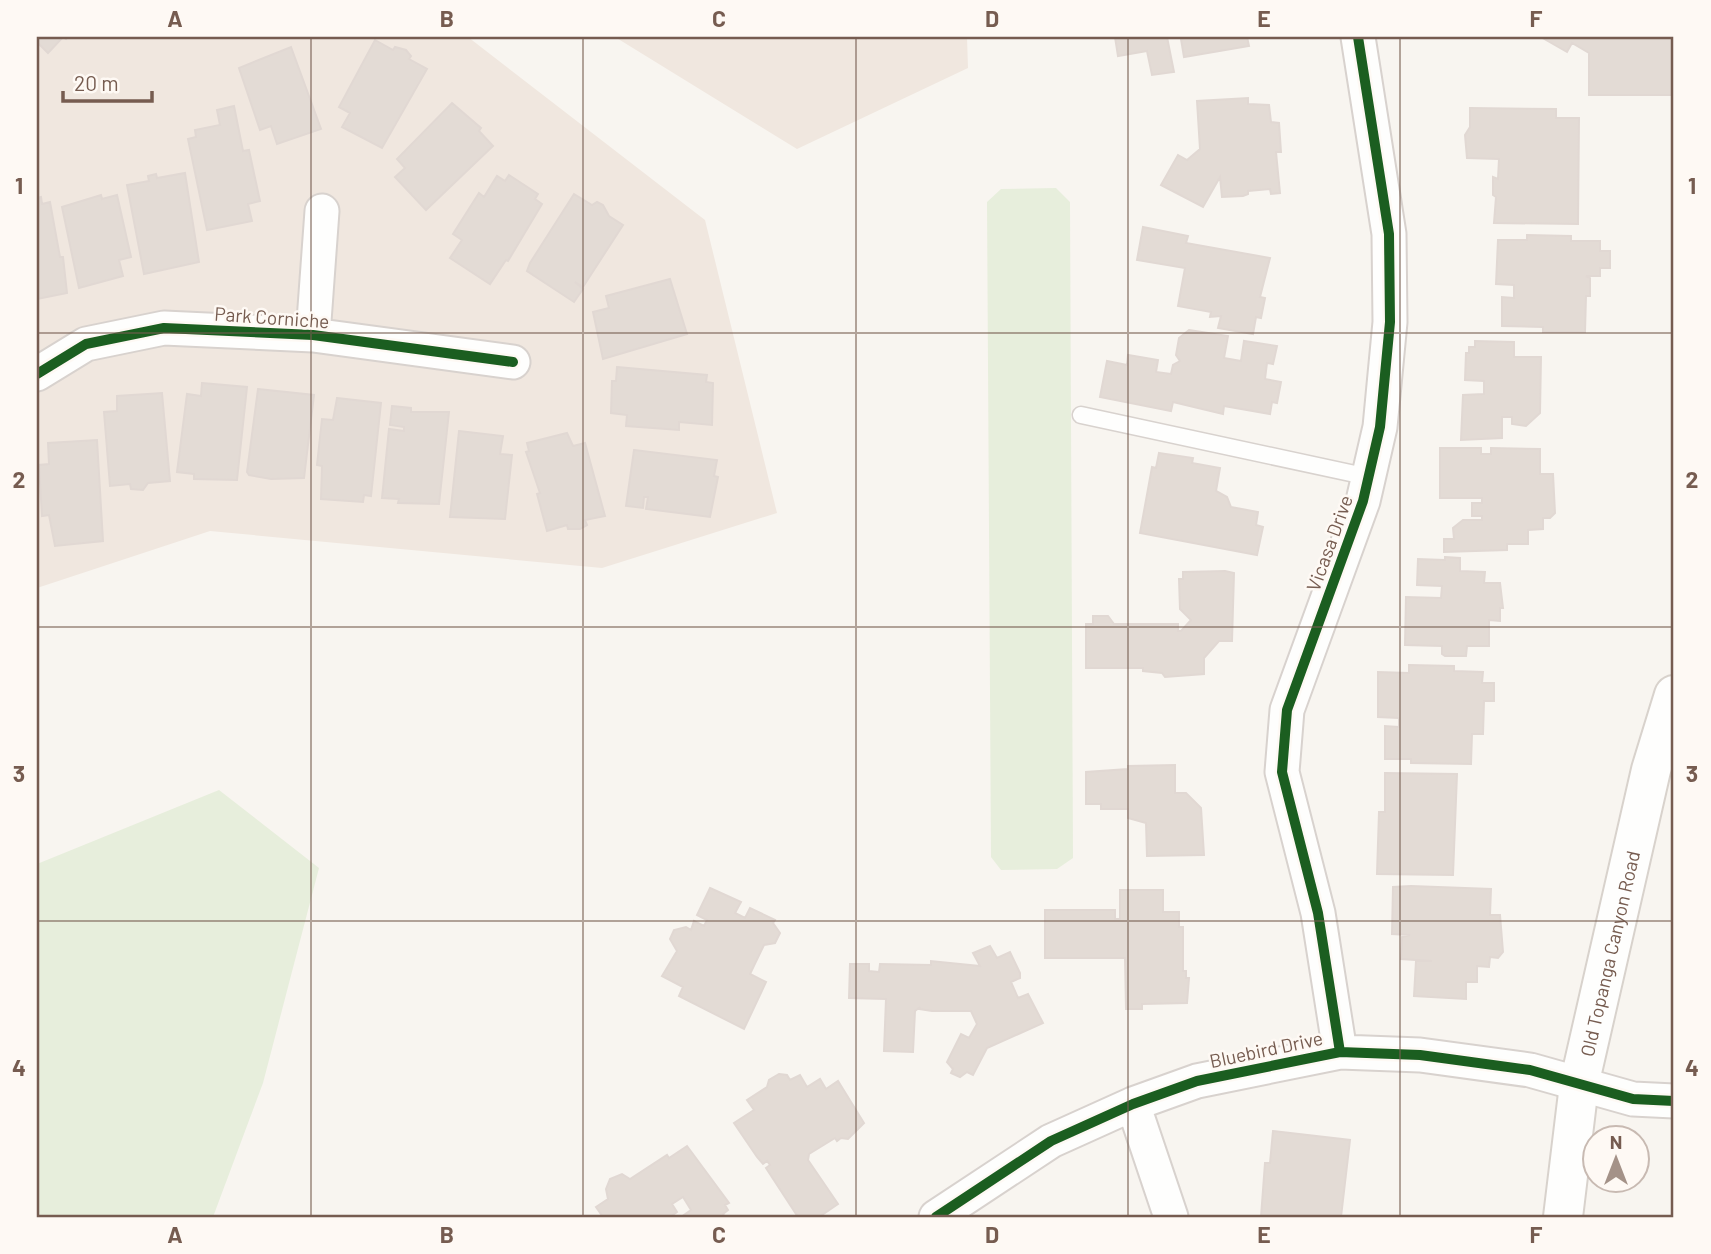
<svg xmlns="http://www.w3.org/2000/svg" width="1711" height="1254" font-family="Barlow,sans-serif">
<rect width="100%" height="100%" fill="#f8f5f0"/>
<path fill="#f0e7df" d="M37 37H468L705 220 777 513 602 568 210 531 37 588Z
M615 37H967L968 68 797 149Z"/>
<path fill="#e7eedc" d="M1056 188 1070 202 1073 858 1057 869 1001 870 991 857 987 202 1001 189Z
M219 790 319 868 263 1083 213 1217H37V864Z"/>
<path fill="#e3dbd5" stroke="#e1d8d3" stroke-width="2" d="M37 37H68L66 39 63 37 48 53 37 42Z
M1115 37H1167L1174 72 1152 75 1147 51 1118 56Z
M1185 37H1247L1249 46 1184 57 1181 39Z
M1541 37H1674L1673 95H1589V53L1572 43 1567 52Z
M375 40 393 50 395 47 406 50 411 56 409 59 427 69 382 148 342 127 350 113 339 107Z
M291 47 321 129 277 144 271 126 260 130 239 68Z
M1248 98V104L1269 105 1271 122 1279 123 1281 152H1276L1280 193 1271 194 1270 189 1248 191V194L1243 196 1222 197 1220 177 1203 207 1161 185 1178 155 1187 160 1200 149 1197 101Z
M452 103 481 128 479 131 493 146 426 210 395 177 405 168 397 159Z
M234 106 243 151 249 150 260 201 248 204 252 221 207 230 188 139 196 137 195 130 220 125 217 110Z
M1470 108 1556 109V118H1579L1578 224 1494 223 1496 197 1493 195V177L1498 179 1499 159 1467 158 1465 135 1470 127Z
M185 173 199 262 144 274 127 185 149 181 148 176 156 174 157 178Z
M509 175 538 194 535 199 542 204 508 261 506 260 490 284 450 258 462 240 453 234 479 193 484 197 497 176 505 181Z
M574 194 592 205 597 202 603 205 609 216 623 225 583 287 575 282 583 289 574 302 527 271 530 263Z
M101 195 102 199 117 195 131 257 119 260 123 276 79 288 62 207Z
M41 197 42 204 50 202 60 257H63L67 293 37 299V198Z
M1143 227 1188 236 1186 243 1270 258 1260 297 1265 298 1261 318 1256 317 1253 334 1218 328 1221 316 1210 317 1211 312 1178 306 1185 268 1137 260Z
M1527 235 1571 236V241H1600V251H1610V268H1600V276H1586L1590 278V296H1586L1585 332H1543V327L1502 326V297L1514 298V285L1496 284 1498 240H1527Z
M670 279 687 334 603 359 593 312 609 308 606 296Z
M1189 330 1228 336 1224 358 1241 361 1244 341 1277 346 1273 364 1267 363 1265 379 1281 382 1277 403 1272 402 1270 414 1224 406 1223 414 1173 402 1171 411 1100 397 1107 361 1127 365 1128 355 1158 360 1156 372 1171 374 1173 365 1180 361 1176 355 1179 338Z
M1475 341 1514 342V357H1541L1540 413 1526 426 1512 424V417H1502V438L1461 440 1463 395 1484 394V381L1465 380 1466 353H1469V347H1475Z
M617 367 707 375 706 382 713 383 712 425 679 422V430L626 426 627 415 611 413 612 381H616Z
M202 383 247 387 237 480 194 479V474L177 472 187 394 201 396Z
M258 389 314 395 304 478 271 479 249 475 247 472Z
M162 393 170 481 148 483 143 490 131 489 130 484 110 486 104 412 117 411V396Z
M337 398 381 403 371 496 364 495 363 502 321 499 322 466 317 465 322 419 333 420Z
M392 406 411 408V412H449L439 504 398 503 399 499 382 498 389 429 404 431V427L390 425Z
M459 431 503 436 500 454 512 455 505 519 450 517Z
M567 433 573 446 585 443 605 516 585 520 587 525 580 529H568L567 525 547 531 537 494 540 493 526 452 529 451 527 443Z
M97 440 103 541 55 546 49 515 42 516 39 465 49 464 48 443Z
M1440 448H1481V454H1491V448L1540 449V474H1553L1555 513 1550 518H1543V529L1528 530V544H1507V550L1444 552V539H1454L1453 528 1463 520H1482V516H1472V503H1482V498H1440Z
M634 450 717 460 714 476 718 477 710 517 646 509 648 497H644L643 508 626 506Z
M1159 453 1193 458 1192 463 1220 468 1216 491 1227 497 1231 507 1258 512 1256 525 1263 527 1257 555 1140 533 1152 467 1156 468Z
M1445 557 1460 558V571L1485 572 1484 583H1500L1503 608H1500V621L1489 620V646H1467L1466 656H1445L1442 654V646L1405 645 1406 597 1441 598 1442 586 1417 585 1418 559 1445 560Z
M1225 571 1234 573 1232 641H1219L1204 658V674L1165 677 1162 673 1143 671V668H1086V624H1093V616H1108L1114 624H1178V631H1181L1191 620 1180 609 1179 579H1183V572Z
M1409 665 1454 666V671L1483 672 1482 683H1494V701H1484L1483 734H1472L1471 764 1411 763V759H1385V726L1399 727V718L1378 717V672L1409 673Z
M1175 765V793H1186L1201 808 1204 855 1147 856 1146 823 1128 818V809H1101V804H1086V772L1128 769V766Z
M1385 773 1457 774 1453 875 1377 874 1379 812H1385Z
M1411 886 1491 889 1490 915H1500L1503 952 1498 958 1490 957 1489 967 1477 966V982H1466V999L1414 996 1416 961H1432L1401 959 1402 937 1410 935 1392 934 1393 887Z
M710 888 741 902 735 913 745 918 750 908 775 920 773 923 780 933 775 943 764 945 750 974 766 982 744 1029 679 996 683 987 662 976 677 951 670 939 674 930 686 927 691 930 694 921 704 926 707 920 697 915Z
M1120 890H1163V912H1179V927H1183V971H1186V978H1189L1187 1003 1142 1004V1009H1126L1125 958H1045V910H1115V919H1120Z
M990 946 997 958 1010 952 1020 973V978L1011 982 1018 998 1028 994 1043 1023 987 1048 973 1075 967 1072 960 1077 951 1073 953 1069 947 1062 961 1034 969 1038 977 1024 971 1011H932L919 1009 920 1007 915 1011 913 1052 884 1051 886 999 849 998 850 964H869V971L879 972 880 964 931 965V961L980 966 973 953Z
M779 1074 787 1075 790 1080 800 1075 807 1087 820 1079 826 1089 838 1081 864 1123 848 1139 841 1138 837 1141 835 1138 809 1154 808 1160 838 1204 819 1217H798L766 1168 770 1165 767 1161 763 1164 757 1157 734 1123 754 1110 747 1100 767 1087 769 1080Z
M1273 1131 1350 1140 1341 1217H1261L1265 1163H1270Z
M687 1146 729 1203 725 1205 728 1210 723 1214 725 1217H681L691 1210 683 1197 672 1204 677 1212 670 1217H603L596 1207 608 1199 606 1189 610 1179 622 1174 630 1179 667 1155 669 1158Z"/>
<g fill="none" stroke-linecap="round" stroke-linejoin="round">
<defs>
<path id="lane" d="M1081 415 1369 477"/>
<path id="street" d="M313 335 322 211
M37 374 86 344 164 328 313 335 513 362
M1340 1052 1318 913 1282 772 1287 710 1363 501 1380 427 1390 322 1389 234 1358 37
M1133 1104 1171 1217
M936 1217 1051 1141 1133 1104 1197 1081 1340 1052 1420 1055 1530 1070 1633 1099 1674 1101"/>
<g id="secondary">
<path id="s1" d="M1563 1217 1579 1085 1651 770 1674 695"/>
</g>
</defs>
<use href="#lane" stroke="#d8d2ce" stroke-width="19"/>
<use href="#street" stroke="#d8d2ce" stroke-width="37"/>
<use href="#secondary" stroke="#d8d2cc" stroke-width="42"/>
<use href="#lane" stroke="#fefefd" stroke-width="16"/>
<use href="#street" stroke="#fefefd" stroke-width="33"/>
<use href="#secondary" stroke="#fefefd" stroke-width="38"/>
<defs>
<path id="cycleway" d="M37 374 86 344 164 328 313 335 513 362
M1340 1052 1318 913 1282 772 1287 710 1363 501 1380 427 1390 322 1389 234 1358 37
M936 1217 1051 1141 1133 1104 1197 1081 1340 1052 1420 1055 1530 1070 1633 1099 1674 1101"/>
</defs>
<use href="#cycleway" stroke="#fef9f4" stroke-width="15"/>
<use href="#cycleway" stroke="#1b5e20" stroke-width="10"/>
</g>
<path fill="none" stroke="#765c50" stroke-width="2" stroke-opacity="0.55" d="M311 37V1217M583 37V1217M856 37V1217M1128 37V1217M1400 37V1217M37 333H1674M37 627H1674M37 921H1674"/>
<g text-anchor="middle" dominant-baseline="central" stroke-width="5" stroke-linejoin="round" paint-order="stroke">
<g font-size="19" fill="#765c50" stroke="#fef9f4">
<text transform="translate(272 317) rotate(4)">Park Corniche</text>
<text transform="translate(1329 543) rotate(-70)">Vicasa Drive</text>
<text stroke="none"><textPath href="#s1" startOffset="268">Old Topanga Canyon Road</textPath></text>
<text transform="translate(1266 1049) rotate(-12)">Bluebird Drive</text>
</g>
</g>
<rect width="1711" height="1254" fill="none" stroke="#fef9f4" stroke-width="77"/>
<g transform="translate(1616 1159)"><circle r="33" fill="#fef9f4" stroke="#c8bab2" stroke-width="2"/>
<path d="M0-5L12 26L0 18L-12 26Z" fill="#a49288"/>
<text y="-10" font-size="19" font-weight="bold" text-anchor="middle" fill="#765c50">N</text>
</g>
<path d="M63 91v10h89v-10" fill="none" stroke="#765c50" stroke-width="3.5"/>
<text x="74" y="91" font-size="21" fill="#765c50" stroke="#fef9f4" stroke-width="5" paint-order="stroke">20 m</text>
<rect x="38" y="38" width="1634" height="1178" fill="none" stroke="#765c50" stroke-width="2.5"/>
<g font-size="23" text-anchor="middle" font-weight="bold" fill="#765c50">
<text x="175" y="27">A</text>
<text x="447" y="27">B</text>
<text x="719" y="27">C</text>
<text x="992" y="27">D</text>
<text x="1264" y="27">E</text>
<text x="1536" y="27">F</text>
<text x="19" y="194">1</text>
<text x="1692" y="194">1</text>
<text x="19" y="488">2</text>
<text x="1692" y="488">2</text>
<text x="19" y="782">3</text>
<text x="1692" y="782">3</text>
<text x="19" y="1076">4</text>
<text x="1692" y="1076">4</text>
<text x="175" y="1243">A</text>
<text x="447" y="1243">B</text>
<text x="719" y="1243">C</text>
<text x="992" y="1243">D</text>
<text x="1264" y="1243">E</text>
<text x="1536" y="1243">F</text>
</g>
</svg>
